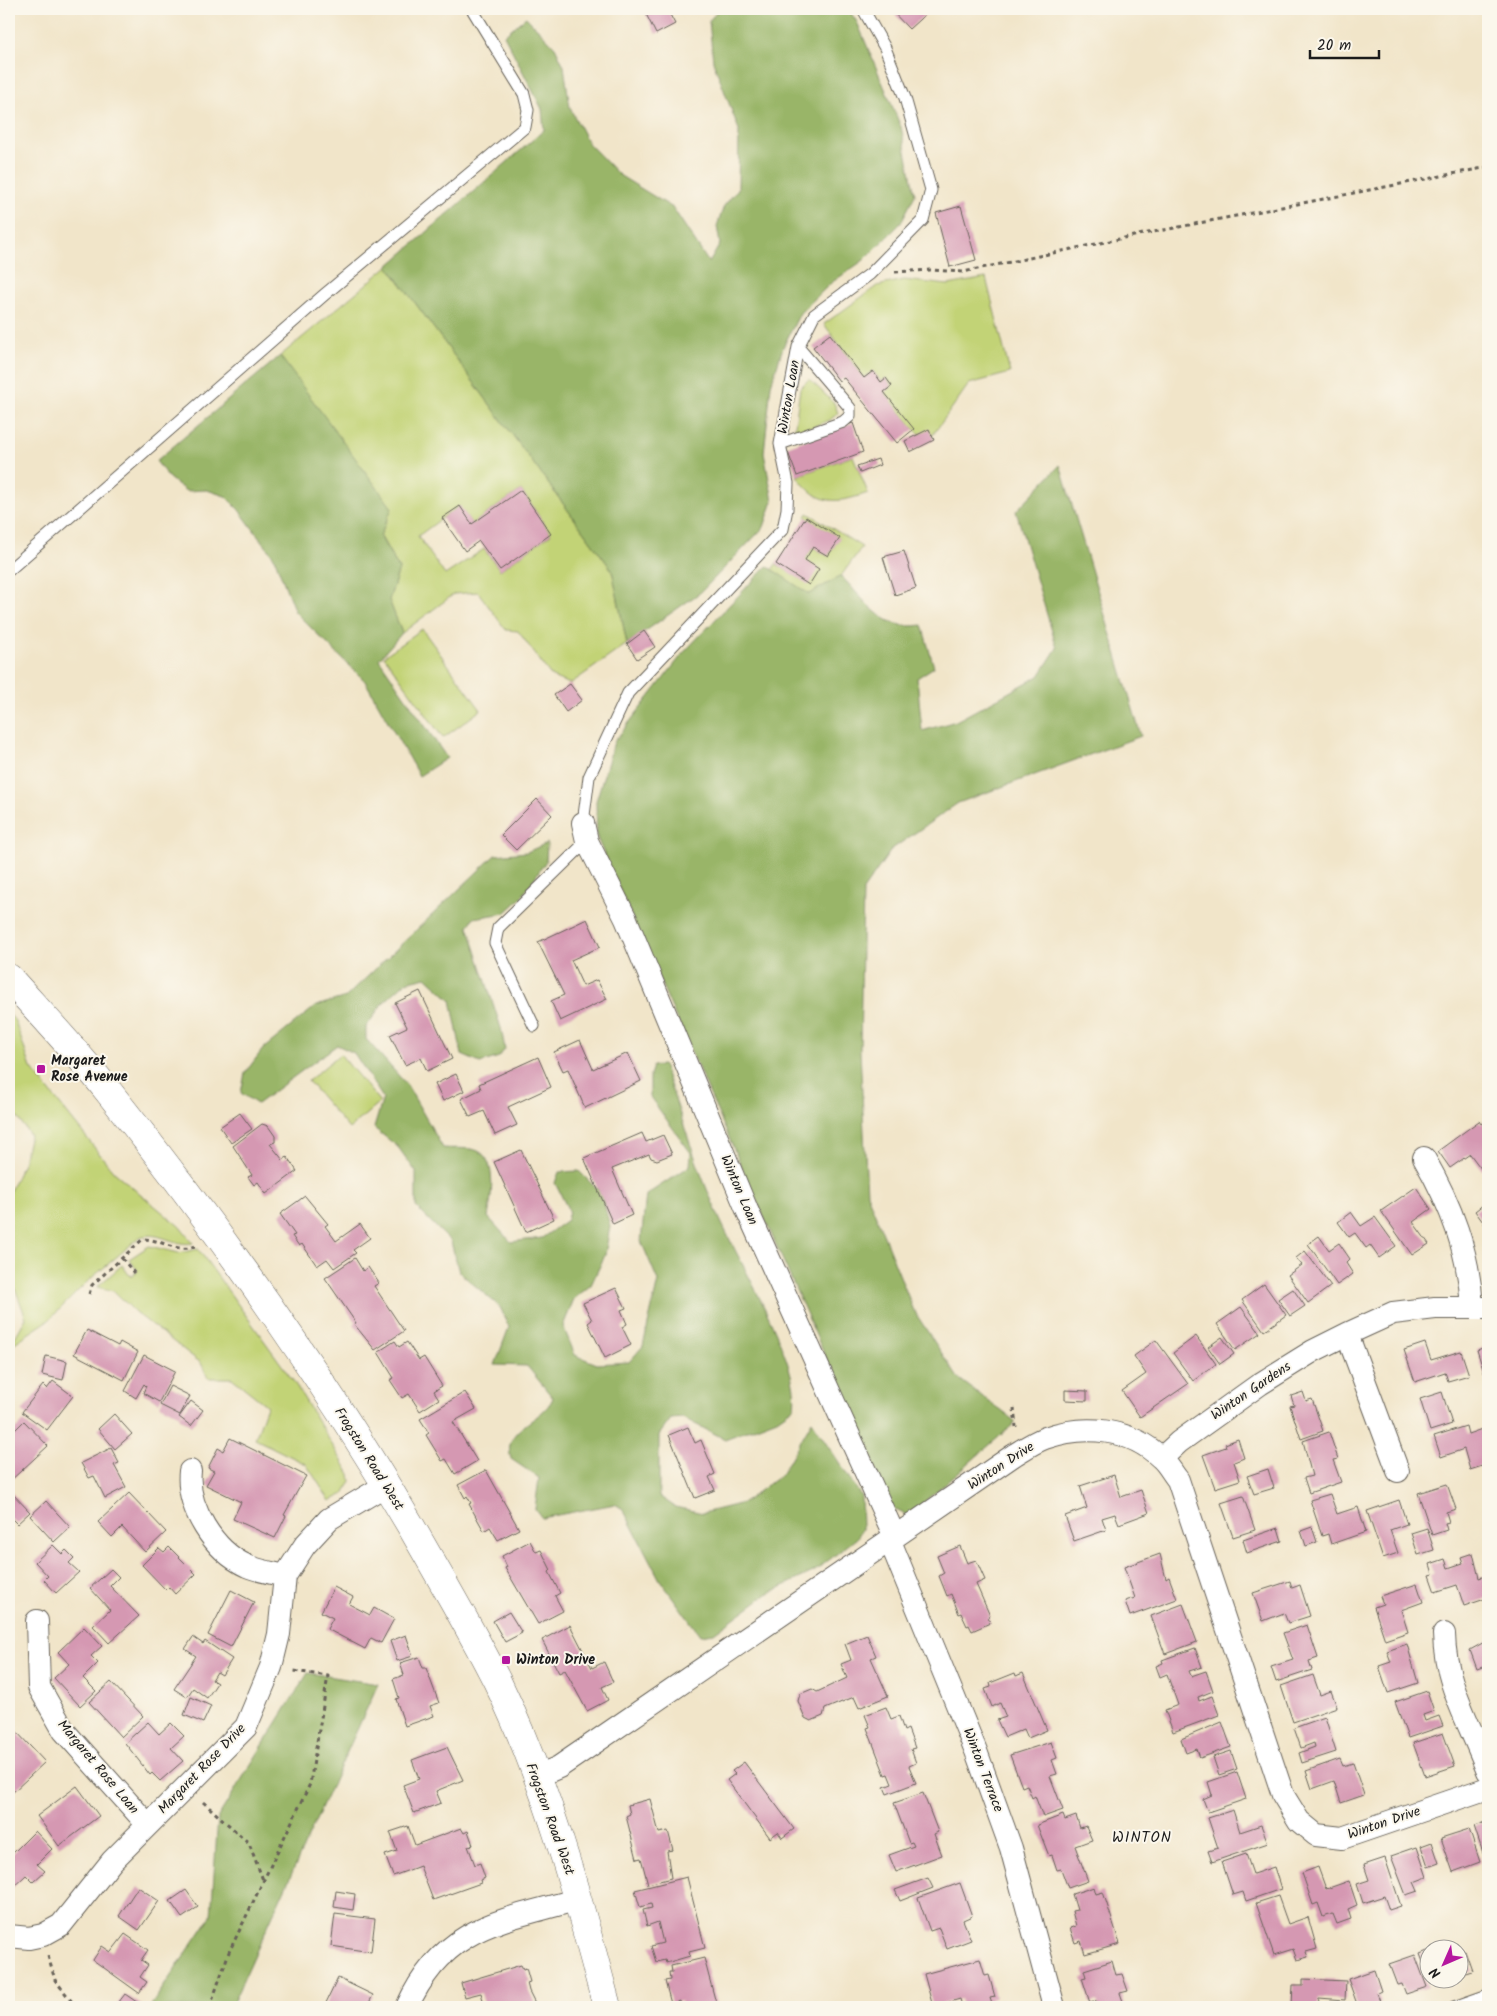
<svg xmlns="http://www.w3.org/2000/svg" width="1497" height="2016" font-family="Kalam,sans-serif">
<rect width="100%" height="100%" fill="#fbf7ec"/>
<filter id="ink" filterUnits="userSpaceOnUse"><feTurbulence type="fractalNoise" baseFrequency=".02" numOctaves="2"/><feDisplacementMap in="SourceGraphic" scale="10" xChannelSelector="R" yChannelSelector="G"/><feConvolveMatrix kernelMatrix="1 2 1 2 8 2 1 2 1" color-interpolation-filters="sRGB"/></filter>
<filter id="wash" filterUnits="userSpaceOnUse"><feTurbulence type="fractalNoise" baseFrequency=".0096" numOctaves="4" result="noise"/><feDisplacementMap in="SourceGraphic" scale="20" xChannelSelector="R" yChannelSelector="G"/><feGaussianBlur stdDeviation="1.12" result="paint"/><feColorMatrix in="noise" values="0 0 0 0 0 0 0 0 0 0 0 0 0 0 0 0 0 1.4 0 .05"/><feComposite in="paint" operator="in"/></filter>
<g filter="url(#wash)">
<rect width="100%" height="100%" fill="#f1e5c9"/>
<path fill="#c2d376" stroke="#6f7849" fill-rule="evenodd" d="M388 266 612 570 627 644 570 684 552 677 518 631 506 630 478 592 454 594 402 633 389 600 399 569 280 356ZM521 490 551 534 500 570 484 549 445 575 418 536 459 506 472 524Z
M986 278 1010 373 969 384 932 436 920 434 914 429 884 392 892 386 886 378 881 382 873 371 864 378 824 324 877 286 904 280 948 285Z
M809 379 834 403 838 413 830 420 794 434 800 388Z
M853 456 868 493C836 504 818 506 797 476Z
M808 513 862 547 841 576 809 594 772 570 776 564 809 584 805 560 813 547 828 556 839 538 806 517Z
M422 629 481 710 443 738 384 656Z
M9 1014 15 1021 31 1068 114 1172 179 1226 193 1243C174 1247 159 1230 140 1237L87 1282 49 1320 10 1346 26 1318 9 1272V1259L12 1257 9 1250V1193L23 1163 30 1135 15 1114 9 1113Z
M340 1054 380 1102 349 1129 308 1081Z
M149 1246 179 1253 198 1249 294 1382 350 1474 351 1481 344 1494 330 1501 306 1464 255 1439 267 1406 232 1378H208L201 1363 135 1312 114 1291 97 1287 122 1265 130 1276 138 1271 129 1259Z"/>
<path fill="#99b567" stroke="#5a6842" d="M719 9H848L857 22 901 127 915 195 900 224 864 260 831 283 800 313 783 347 771 385 764 453 773 501 764 527 701 592 627 644 612 570 388 266 544 130 542 109 504 35 526 17 555 47 564 66 570 108 588 143 619 175 673 208 709 263 720 244 717 226 724 206 738 189 739 130 713 61 709 21Z
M280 356 392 508 380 536 399 569 389 600 402 633 379 659 447 758 419 776 365 681 295 612 274 557 239 510 225 496 207 490 186 491 169 478 156 461Z
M1060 465 1141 736 958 803 892 849 863 890 860 1051 867 1194 914 1311 958 1378 1016 1422 908 1516 892 1508 597 838 596 801 614 742 685 651 767 566 809 594 841 576C866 601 883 632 922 625L934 667 917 678 922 731 956 721 1039 676 1057 648 1016 511Z
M547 843 546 861 521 898 505 913 474 918 468 926 501 1028 505 1049 499 1057 480 1063 462 1055 451 1000 426 977 406 982 383 1003 366 1027V1039L407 1085 443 1148C453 1149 470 1147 478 1151 498 1160 491 1200 488 1217L511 1242 542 1238 567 1220 569 1211 555 1183 559 1172 579 1171 601 1193 610 1226 605 1255 591 1285 574 1299 563 1326 575 1355 597 1364 629 1362 643 1346 658 1281 641 1241 646 1195 690 1166 691 1153 650 1097V1075L653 1066 663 1065C681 1114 696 1167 718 1215 737 1259 802 1364 794 1407L777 1419 725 1439 683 1418 671 1419 659 1435V1496L675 1507 703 1513 743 1503 781 1475 812 1421 861 1496 862 1529 857 1538 815 1571 767 1594 714 1633 700 1635 660 1580 623 1509 615 1504 542 1518 535 1509 539 1478 511 1459C501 1427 542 1423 553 1398L527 1366 495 1365 509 1327 500 1307 459 1272 451 1242 416 1207V1172L398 1147 374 1128 383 1098 354 1053 337 1045 257 1104 241 1093 245 1073 263 1049 316 1006 346 997 495 855 527 852Z
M308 1673 378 1684 231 2007H150L211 1916 218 1817Z"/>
<g id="blocks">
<path fill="#d598b2" d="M646 9H667L675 24 656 34 644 10Z
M890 9H931L909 29Z
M961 206 976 260 950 267 936 213Z
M830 334 864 378 873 371 881 382 886 378 892 386 884 392 914 429 897 443 844 378 839 381 813 347Z
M853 423 863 452 797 476 786 447Z
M929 429 934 440 910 452 905 441Z
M878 459 880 465 860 473 857 466Z
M521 490 551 534 500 570 479 541 465 551 442 518 460 506 472 524Z
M806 517 840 538 828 556 813 547 805 560 819 569 809 585 776 564Z
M904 551 916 588 895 595 883 557Z
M644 631 655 647 637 659 627 644Z
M570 684 582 700 566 712 554 695Z
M537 799 552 815 516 850 501 835Z
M587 919 600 947 571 960 583 986 597 980 607 999 560 1021 551 1001 564 995 538 942Z
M420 991 452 1059 427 1071 421 1058 405 1065 390 1035 407 1027 395 1003Z
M580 1040 593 1069 628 1053 641 1081 585 1108 568 1069 563 1071 554 1052Z
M538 1057 551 1087 508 1107 517 1125 495 1135 484 1111 470 1117 461 1099 481 1089 479 1084Z
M456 1074 464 1091 443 1101 435 1084Z
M240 1113 252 1129 231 1143 220 1127Z
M1488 1119V1166L1482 1170 1470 1154 1450 1168 1438 1151 1479 1121 1481 1124Z
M262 1124 268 1126 275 1136V1142L270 1144 283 1160 287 1157 297 1171 266 1194 258 1182 254 1185 248 1177 252 1175 233 1146Z
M642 1133 646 1142 663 1135 672 1154 657 1160 651 1158 649 1154 612 1169 632 1215 613 1224 584 1158Z
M521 1150 554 1219 526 1232 494 1162Z
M1416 1187 1431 1209 1413 1222 1429 1244 1412 1255 1381 1211Z
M305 1196 328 1224 325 1226 336 1241 360 1224 370 1238 353 1250 356 1253 334 1268 327 1259 317 1266 302 1244 299 1246 292 1236 295 1235 280 1214Z
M1488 1201V1229L1475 1211Z
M1351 1212 1361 1226 1375 1217 1396 1246 1379 1258 1370 1245 1366 1248 1355 1233 1349 1237 1338 1222Z
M1319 1236 1329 1250 1339 1243 1350 1259 1346 1263 1353 1274 1337 1285 1308 1244Z
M1305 1251 1331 1286 1308 1303 1288 1275 1302 1265 1296 1258Z
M355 1258 363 1271 368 1267 379 1283 374 1286 404 1331 375 1350 354 1324 356 1323 325 1278Z
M1264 1284 1286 1315 1264 1331 1242 1300Z
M616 1288 626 1308 621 1310 627 1324 622 1327 631 1345 605 1358 588 1323 592 1320 583 1303Z
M1293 1289 1305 1306 1290 1316 1278 1299Z
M1241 1307 1260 1333 1235 1350 1217 1324Z
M87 1330 118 1346 120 1342 138 1352 124 1380 74 1354Z
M1196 1336 1216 1364 1193 1381 1173 1353Z
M1222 1337 1234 1354 1220 1364 1208 1347Z
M1156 1340 1188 1384 1140 1417 1122 1391 1146 1374 1134 1356Z
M395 1341 399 1347 407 1342 419 1360 424 1357 442 1386 434 1391 439 1399 420 1411 409 1394 402 1398 390 1380 394 1378 378 1352Z
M1425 1343 1431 1360 1461 1351 1469 1375 1448 1381 1445 1372 1415 1382 1404 1350Z
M1488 1346V1385L1477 1350Z
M144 1355 175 1371 159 1402 143 1393 146 1386 144 1384 136 1398 125 1391Z
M46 1356 67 1361 63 1380 42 1375Z
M53 1381 73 1396 47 1430 22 1412 43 1385 47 1389Z
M170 1386 190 1396 180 1415 160 1405Z
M1065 1390 1087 1391V1401L1065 1400Z
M465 1392 476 1409 453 1422 477 1461 455 1474 446 1459 442 1461 426 1435 429 1433 420 1419Z
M1303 1392 1306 1401 1312 1399 1323 1431 1301 1439 1290 1406 1294 1405 1291 1396Z
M1442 1392 1452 1424 1430 1431 1420 1399Z
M191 1401 203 1410 191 1426 179 1417Z
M114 1414 132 1434 115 1449 98 1429Z
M24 1421 48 1446 9 1482V1436Z
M1466 1426 1468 1434 1482 1429 1488 1448V1464L1470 1470 1464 1449 1441 1457 1434 1436Z
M688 1427 695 1443 701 1440 715 1474 709 1477 715 1490 695 1498 669 1435Z
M1329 1432 1338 1459 1333 1460 1341 1482 1309 1493 1304 1478 1312 1476 1303 1441Z
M230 1438 306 1476 284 1515 286 1516 275 1538 233 1519 241 1502 206 1485 214 1471 208 1468 218 1448 223 1451Z
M1238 1439 1244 1458 1234 1462 1240 1480 1215 1488 1203 1455 1226 1447 1225 1444Z
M111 1448 119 1463 114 1465 126 1487 105 1498 94 1476 89 1478 81 1463Z
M1268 1469 1274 1488 1254 1494 1247 1476Z
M486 1470 519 1529 498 1540 490 1527 484 1531 469 1504 471 1503 467 1496 465 1498 458 1485Z
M1114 1475 1121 1497 1141 1490 1149 1513 1119 1524 1115 1514 1102 1518 1106 1530 1074 1541 1065 1516 1087 1508 1080 1486Z
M1447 1484 1456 1509 1446 1512 1449 1522 1445 1523 1447 1530 1432 1535 1418 1493Z
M9 1490 30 1512 17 1524 11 1518 9 1521Z
M129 1493 166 1532 145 1552 122 1527 112 1537 98 1522Z
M1330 1494 1337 1514 1358 1507 1366 1532 1331 1544 1328 1534 1322 1536 1310 1500Z
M1243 1496 1255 1530 1233 1537 1221 1503Z
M1399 1500 1407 1524 1390 1530 1398 1553 1383 1558 1367 1511Z
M46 1501 70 1527 54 1542 30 1516Z
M1312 1527 1317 1542 1306 1546 1301 1531Z
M1278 1528 1282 1541 1247 1553 1243 1540Z
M1427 1528 1434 1550 1418 1555 1411 1533Z
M530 1541 536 1552 541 1550 551 1570 549 1572 560 1593 555 1596 563 1611 538 1624 505 1568 507 1567 502 1556Z
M53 1545 62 1554 66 1550 74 1558 69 1563 79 1572 56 1593 44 1580 48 1576 35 1562Z
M960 1546 967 1563 976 1560 985 1580 976 1584 990 1616 988 1617 990 1623 972 1631 969 1625 967 1626 961 1613 959 1614 951 1594 947 1596 939 1576 944 1573 937 1556Z
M169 1547 196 1574 175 1594 169 1587 166 1590 142 1565 159 1548 164 1552Z
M1473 1553 1479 1578 1488 1575V1598L1464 1606 1457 1585 1435 1592 1429 1575 1433 1574 1430 1564 1445 1559 1448 1568 1463 1563 1461 1557Z
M1160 1554 1166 1579 1169 1577 1177 1599 1130 1616 1125 1601 1135 1598 1124 1567Z
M111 1569 119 1577 110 1586 139 1616 109 1643 93 1626 110 1610 90 1588Z
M1290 1581 1292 1588 1300 1585 1310 1616 1288 1623 1284 1613 1263 1621 1253 1593Z
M1417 1584 1423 1602 1401 1610 1408 1632 1385 1640 1374 1607 1383 1604 1380 1596Z
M334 1587 353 1597 349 1604 370 1615 374 1608 394 1619 381 1643 371 1638 365 1649 327 1629 333 1618 321 1612Z
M231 1590 254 1602 231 1647 208 1635Z
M1183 1604 1197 1642 1165 1654 1151 1616Z
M509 1612 522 1633 505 1642 493 1621Z
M570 1625 592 1668 604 1662 613 1682 602 1687 608 1700 587 1711 565 1670 559 1673 542 1640Z
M1307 1625 1318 1658 1309 1661 1312 1670 1276 1682 1271 1667 1293 1660 1283 1633Z
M84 1627 102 1646 91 1656 98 1663 83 1678 96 1691 80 1706 54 1678 69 1664 58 1652Z
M406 1635 413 1656 397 1661 390 1641Z
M867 1635 876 1656 871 1658 888 1696 859 1708 854 1697 825 1709 823 1716 811 1721 805 1718 798 1701 800 1694 812 1689 817 1692 847 1678 841 1664 851 1660 845 1644Z
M193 1637 203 1644 205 1641 232 1659 222 1675 217 1672 212 1680 217 1683 207 1698 193 1688 187 1697 174 1689 196 1656 185 1649Z
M1488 1640V1665L1477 1669 1470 1650Z
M1407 1644 1418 1683 1388 1693 1379 1666 1391 1662 1387 1651Z
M1195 1648 1202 1667 1189 1671 1191 1676 1206 1671 1213 1691 1198 1697 1199 1701 1212 1696 1219 1715 1173 1732 1165 1710 1178 1705 1167 1674 1160 1677 1156 1666 1163 1663 1162 1660Z
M419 1657 423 1668H426L439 1703 430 1706 434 1716 405 1726 396 1699 399 1698 393 1679 404 1675 400 1663Z
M1015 1673 1016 1676 1023 1673 1047 1730 1028 1738 1024 1729 1005 1737 997 1720 1006 1717 1000 1703 992 1707 985 1689 991 1687 990 1683Z
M1313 1675 1320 1695 1331 1691 1337 1707 1293 1722 1281 1686Z
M111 1682 143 1716 121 1737 89 1702Z
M1427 1691 1434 1711 1423 1715 1425 1721 1439 1716 1443 1726 1408 1738 1395 1702Z
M191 1697 211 1706 203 1723 184 1715Z
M886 1707 891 1719 899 1716 904 1731 908 1729 915 1748 911 1749 916 1763 909 1766 916 1783 887 1794 884 1787 892 1784 888 1774 885 1775 867 1728 870 1727 865 1715Z
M1325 1717 1336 1752 1302 1763 1299 1753 1315 1747 1314 1743 1301 1748 1294 1728Z
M148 1722 159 1734 171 1723 184 1736 171 1748 183 1761 160 1781 152 1773 150 1775 125 1743Z
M1222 1722 1231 1747 1200 1758 1197 1749 1186 1753 1181 1739Z
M15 1730 45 1762 12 1793 9 1789V1774L11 1772 9 1770V1736Z
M1443 1733 1455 1766 1425 1776 1413 1743Z
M1051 1742 1057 1758 1052 1760 1057 1774 1050 1776 1063 1810 1043 1817 1035 1796 1032 1798 1027 1785 1022 1787 1010 1755Z
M447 1747 463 1780 436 1791 441 1803 414 1813 403 1785 419 1779 412 1760Z
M1231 1751 1237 1769 1219 1775 1213 1757Z
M1340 1759 1343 1766 1353 1763 1364 1795 1341 1803 1334 1781 1312 1789 1306 1771Z
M744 1762 794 1829 782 1838 778 1832 770 1838 727 1780 735 1774 732 1771Z
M1237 1772 1246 1799 1208 1812 1203 1799 1212 1795 1208 1782Z
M77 1786 99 1816 59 1846 37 1816Z
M923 1793 938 1832 934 1834 942 1855 896 1872 889 1855 914 1846 912 1842 909 1843 894 1803Z
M650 1799 659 1833 668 1831 673 1850 667 1851 671 1878 648 1884 641 1858 637 1859 626 1816 630 1814 628 1805Z
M1233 1810 1240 1832 1261 1825 1268 1843 1212 1862 1208 1851 1218 1848 1208 1818Z
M1063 1815 1065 1820 1076 1816 1080 1828 1086 1826 1092 1840 1075 1846 1088 1881 1068 1888 1061 1869 1057 1870 1052 1855 1049 1856 1037 1825Z
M1488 1821V1861L1486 1862 1474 1826Z
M408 1826 415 1845 461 1828 464 1833 468 1831 473 1845 468 1846 475 1865 480 1863 485 1878 480 1880 481 1883 433 1900 420 1866 393 1876 385 1855 397 1851 390 1832Z
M1469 1829 1480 1862 1453 1872 1441 1838Z
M35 1831 52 1849 37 1864 45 1871 33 1882 26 1875 9 1891V1862L11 1860 9 1857Z
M1432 1842 1439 1863 1428 1867 1421 1846Z
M1417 1847 1427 1877 1414 1882 1418 1891 1406 1895 1391 1856Z
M1246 1854 1253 1874 1274 1867 1281 1889 1246 1901 1243 1892 1233 1895 1222 1862Z
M1385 1858 1401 1906 1389 1910 1384 1896 1363 1903 1357 1884 1369 1880 1364 1865Z
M1318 1867 1326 1889 1349 1881 1357 1905 1348 1909 1351 1919 1337 1924 1333 1914 1323 1917 1318 1903 1313 1905 1302 1873Z
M687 1877 705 1948 689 1952 690 1956 666 1963 665 1960 656 1962 651 1946 663 1943 658 1922 647 1926 643 1910 652 1908 651 1904 640 1907 635 1890Z
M928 1878 933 1888 900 1901 895 1890Z
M960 1883 972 1916 963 1920 971 1940 947 1949 939 1928 930 1931 918 1898Z
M138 1887 159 1901 139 1930 119 1916Z
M1094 1887 1096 1894 1103 1892 1120 1944 1085 1954 1081 1941 1075 1943 1070 1928 1076 1926 1072 1911 1077 1910 1072 1894Z
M186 1890 198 1907 182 1918 170 1901Z
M336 1891 355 1894 353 1910 334 1907Z
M1278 1896 1288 1924 1308 1917 1317 1949 1306 1952 1308 1957 1297 1960 1293 1949 1274 1955 1256 1903Z
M335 1914 375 1919 371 1952 331 1946Z
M125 1934 148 1950 141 1960 148 1965 140 1977 147 1982 139 1993 93 1960 102 1946 111 1952Z
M1430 1950V1978H1429L1420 1954Z
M1465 1951 1472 1971 1462 1974 1460 1953Z
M1415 1955 1427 1987 1406 1994 1402 1984 1397 1985 1389 1964Z
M704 1958 717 2007H681L680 2001 671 2004 665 1981 670 1980 669 1972H672L671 1966Z
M980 1959 985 1976 989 1975 995 1997 990 1998 993 2007H966L965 2005 962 2006 960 1999 933 2007 924 1974Z
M1112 1961 1116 1975 1122 1974 1128 1991 1120 1993 1125 2007H1099L1097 2001 1090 2003 1082 1978 1086 1977 1084 1970Z
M521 1965 523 1969 526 1968 530 1982 527 1983 529 1991 537 2007H485L481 1993 465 1997 461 1983Z
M1374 1970 1381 1991 1377 1993 1381 2003 1369 2007H1358L1348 1979Z
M338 1978 373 1995 367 2007H324Z
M1429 1978H1445V1979L1431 1984Z
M1303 1979 1346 1981 1345 2000 1319 1998 1318 2007H1280V2005H1292L1293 1985H1303Z
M125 1994 144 2007H115Z"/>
</g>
</g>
<g filter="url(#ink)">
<use href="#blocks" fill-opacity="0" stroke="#676259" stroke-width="1"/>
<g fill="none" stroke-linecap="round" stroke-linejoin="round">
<defs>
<path id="lane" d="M780 444 843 422 850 416V408L798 347
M9 570 324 295 525 127 528 110 524 94 472 9
M583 823 589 777 628 693 783 529 787 509 788 483 780 444 798 347 814 315 870 274 923 220 931 190 905 98 885 48 863 9
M534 1026 495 943 498 928 587 841
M1454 2007 1488 1995"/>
<path id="street" d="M583 823 587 841 626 919 747 1210 895 1537
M1424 1158C1451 1205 1469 1252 1472 1307
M1347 1334 1398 1471
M1162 1458 1179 1442 1260 1384 1313 1351 1347 1334 1393 1313 1435 1308H1488
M190 1471C186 1507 214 1551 247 1566 259 1571 273 1573 285 1576
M890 1541 976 1751 1011 1848 1054 2007
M37 1621 39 1687 64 1731 148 1825
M1444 1634C1445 1686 1470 1723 1488 1771
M536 1777 559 1767 1014 1455C1024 1449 1034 1442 1045 1438 1084 1424 1130 1428 1161 1458 1168 1464 1172 1473 1178 1480L1283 1795 1299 1821 1316 1835 1342 1838 1488 1788
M9 1936 29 1938 43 1935 61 1925 112 1861 246 1727 271 1667 279 1634 285 1576 305 1545 329 1519 386 1485
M407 2007C444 1925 502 1921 579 1899"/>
<path id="secondary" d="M9 978C42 1015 77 1052 108 1091 219 1230 322 1375 412 1528 441 1579 471 1629 497 1681 547 1784 578 1897 607 2007"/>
</defs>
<use href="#lane" stroke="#676259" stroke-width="13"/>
<use href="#street" stroke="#676259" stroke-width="24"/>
<use href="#secondary" stroke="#676259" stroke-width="29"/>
<path stroke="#676259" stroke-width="3" stroke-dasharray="4 4" stroke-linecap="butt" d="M895 272 930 270 963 272 1143 234 1488 167
M122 1258 134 1273
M89 1294 92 1285 143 1239C161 1239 178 1254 195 1246
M1014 1408 1016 1427
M203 1802 249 1843 263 1880
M48 1956 55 1980 76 2007
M210 2007 229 1952 310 1784 328 1676 294 1671"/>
<use href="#lane" stroke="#fff" stroke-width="11"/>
<use href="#street" stroke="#fff" stroke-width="22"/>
<use href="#secondary" stroke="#fff" stroke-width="28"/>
</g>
</g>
<g fill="#b5179e" stroke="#fbf7ec" stroke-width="2">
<rect x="36" y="1064" width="10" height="10" rx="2.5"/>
<rect x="501" y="1655" width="10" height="10" rx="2.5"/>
</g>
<g text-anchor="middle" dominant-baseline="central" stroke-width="4" stroke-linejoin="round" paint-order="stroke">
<g font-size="14" fill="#1c1c1c" stroke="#fbf7ec">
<text transform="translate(789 397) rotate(-80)">Winton Loan</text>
<text transform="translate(739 1190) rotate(67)">Winton Loan</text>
<text transform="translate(1251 1391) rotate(-34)">Winton Gardens</text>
<text transform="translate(369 1459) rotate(58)">Frogston Road West</text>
<text transform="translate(1001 1466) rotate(-33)">Winton Drive</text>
<text transform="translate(98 1767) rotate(50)">Margaret Rose Loan</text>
<text transform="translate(202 1769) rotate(-46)">Margaret Rose Drive</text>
<text transform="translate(983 1770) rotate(69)">Winton Terrace</text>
<text transform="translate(550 1819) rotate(70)">Frogston Road West</text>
<text transform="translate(1384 1823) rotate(-19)">Winton Drive</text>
</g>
<g font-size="14" font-weight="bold" fill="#1c1c1c" stroke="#fbf7ec" text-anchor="start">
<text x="51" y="1061">Margaret<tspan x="51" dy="16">Rose Avenue</tspan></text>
<text x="516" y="1660">Winton Drive</text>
</g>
<g font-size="15" letter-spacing="1" fill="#1c1c1c" stroke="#fbf7ec">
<text x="1142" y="1838">WINTON</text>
</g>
</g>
<rect width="1497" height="2016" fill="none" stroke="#fbf7ec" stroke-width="30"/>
<g transform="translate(1444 1964) rotate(225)"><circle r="24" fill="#fbf7ec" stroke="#a29f99"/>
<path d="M0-4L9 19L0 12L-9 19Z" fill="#b5179e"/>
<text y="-8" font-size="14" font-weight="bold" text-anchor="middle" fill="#1c1c1c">N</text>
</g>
<path d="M1310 50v8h69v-8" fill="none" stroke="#1c1c1c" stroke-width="2.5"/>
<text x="1317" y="50" font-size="15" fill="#1c1c1c" stroke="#fbf7ec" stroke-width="4" paint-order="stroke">20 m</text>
</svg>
